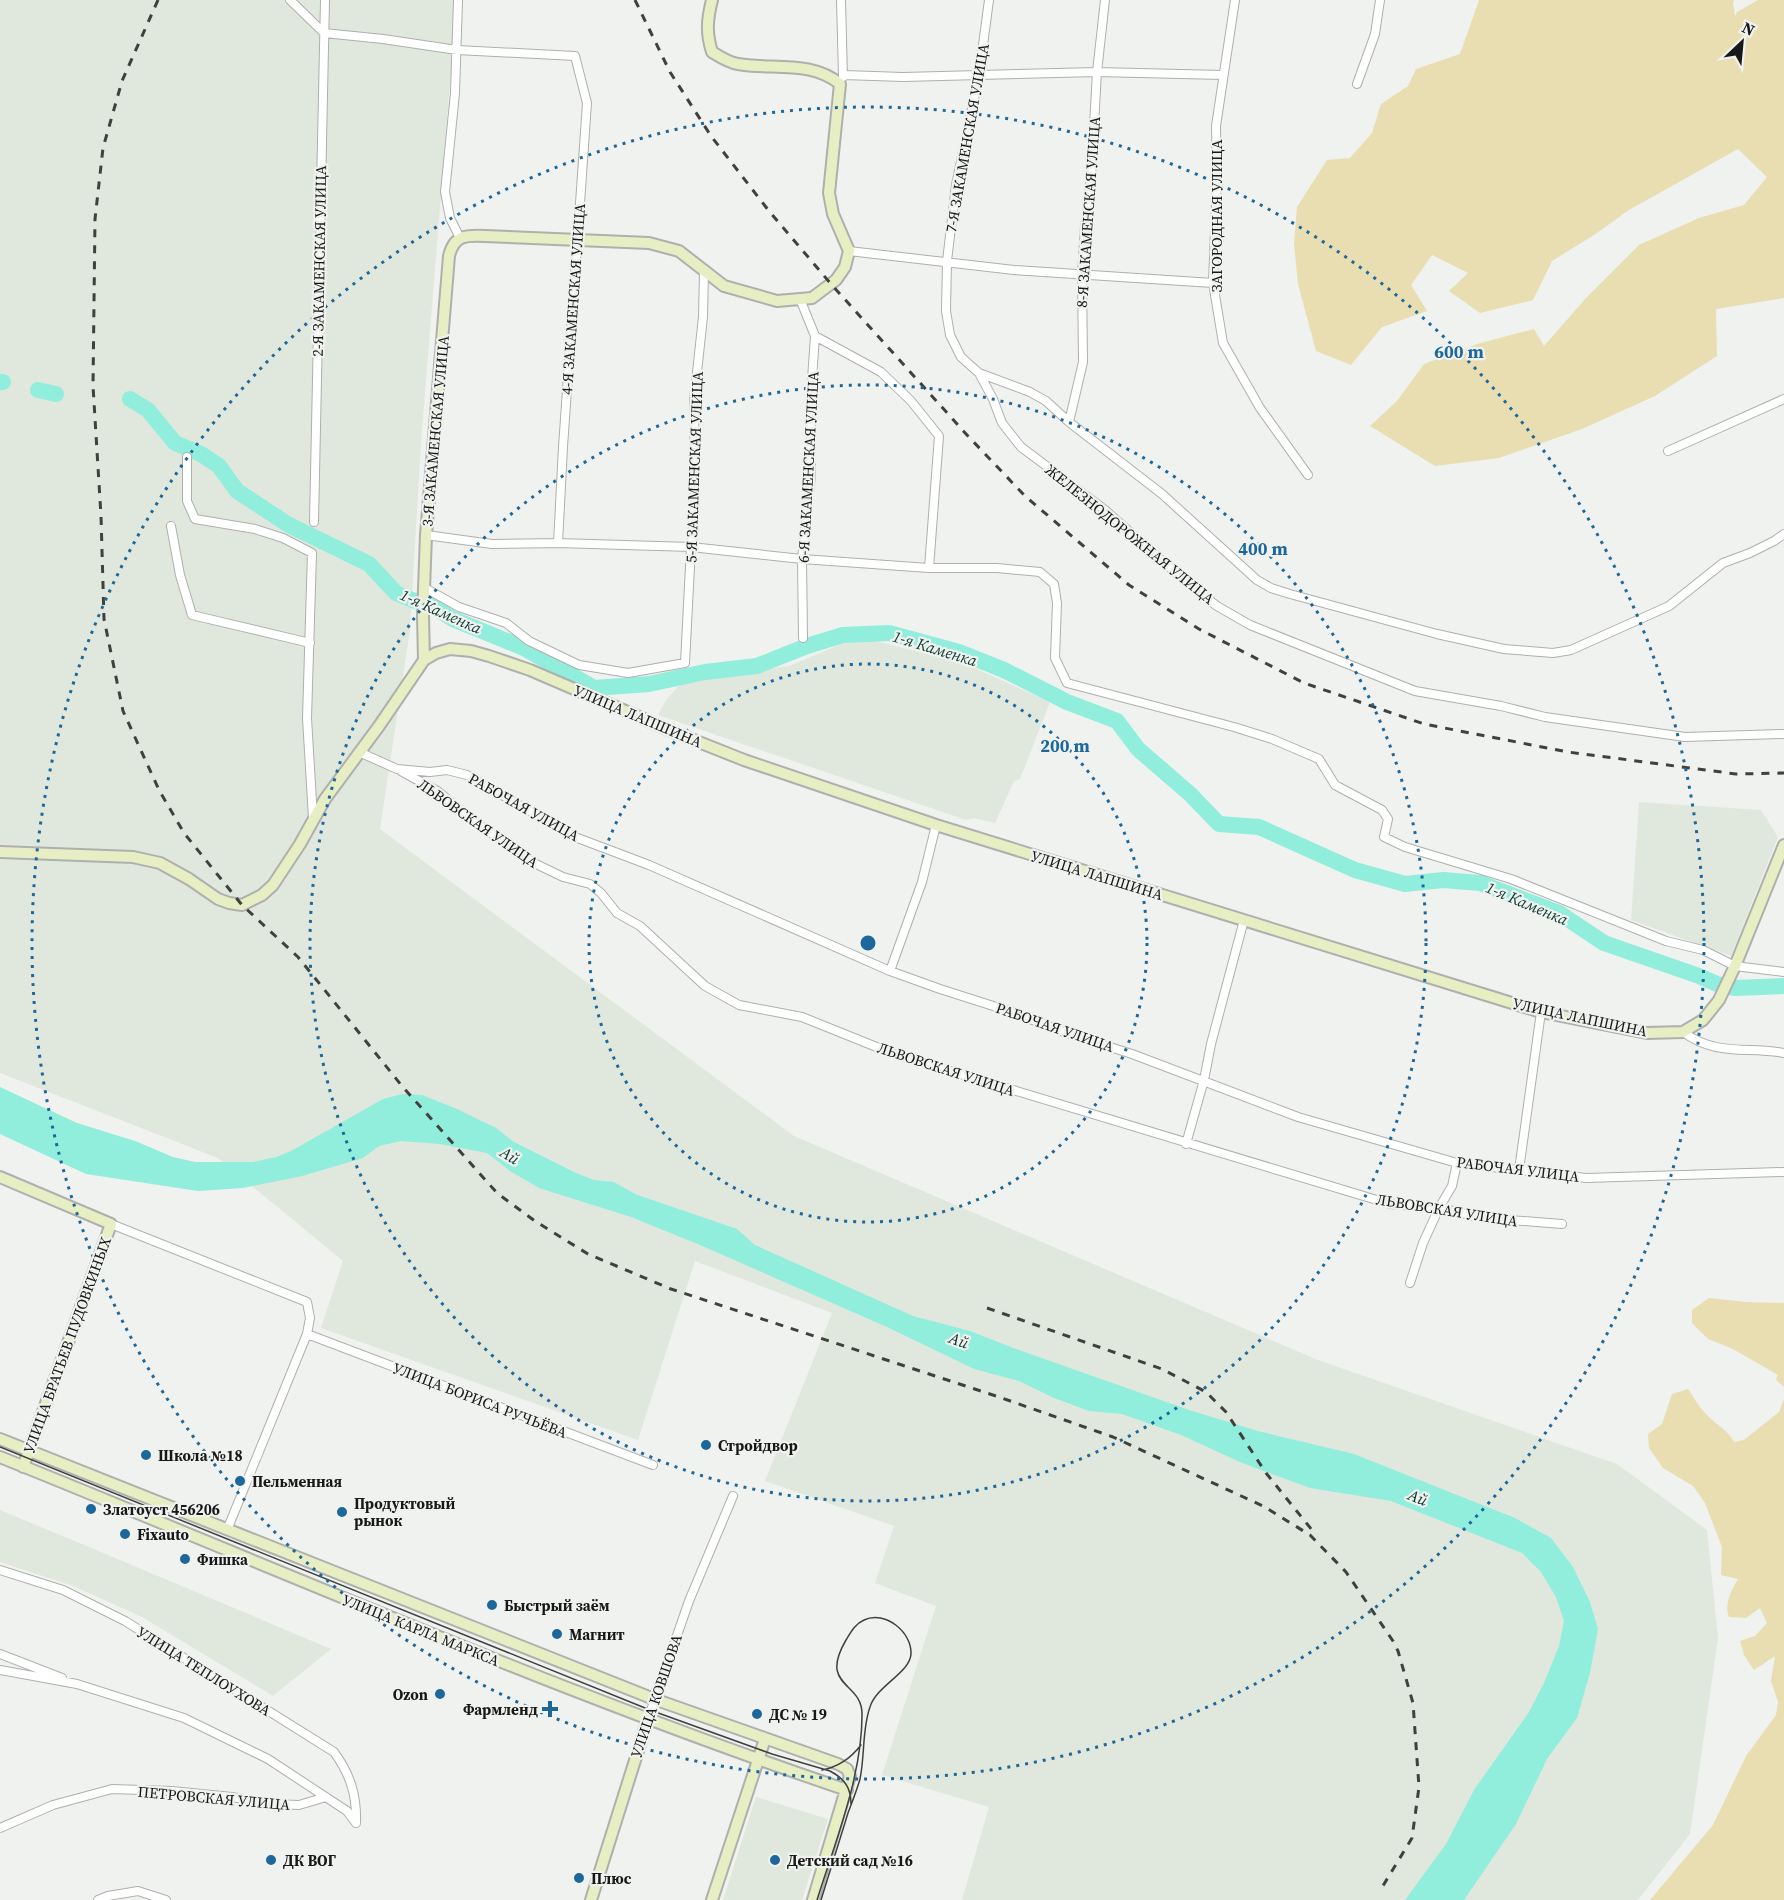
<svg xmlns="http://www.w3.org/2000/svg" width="1784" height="1900" font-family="'Source Serif 4',serif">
<rect width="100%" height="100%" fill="#eff2ee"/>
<path fill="#e0e8de" d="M0 0H454L452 58 421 443 410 630 380 829 794 1136 1318 1360 1617 1464 1707 1530 1718 1638 1690 1834 1638 1900H962L989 1807 882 1775 936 1606 875 1583 894 1526 765 1481 832 1313 695 1261 638 1440 321 1328 343 1261 218 1158 0 1073Z
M858 637 961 662 1050 702 1020 779 1014 781 995 823 974 818 966 820 658 715 666 700 685 679 789 666Z
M1639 802 1761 810 1778 837 1731 956 1631 920Z
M0 1510 101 1552 331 1649 273 1696 142 1617 73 1586 0 1562Z
M756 1797 828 1819 802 1900H723Z"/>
<path fill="#e8deb1" d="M1479 0H1734L1733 3 1735 16 1737 12 1758 0H1784V298L1716 309 1717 356 1655 396 1582 429 1499 458 1435 466 1370 426 1397 401 1424 364 1477 344 1534 329 1544 346 1587 297 1639 245 1699 218 1744 205 1767 177 1738 149 1629 210 1594 235 1552 261 1533 300 1480 313 1449 291 1468 273 1432 255 1411 285 1427 311 1382 327 1351 365 1316 351 1298 284 1294 244 1297 207 1327 160 1350 158 1372 133 1381 104 1408 86 1416 69 1460 54Z
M1709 1298 1746 1302 1784 1303V1387L1776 1380 1778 1375 1733 1349 1708 1339 1692 1323V1310Z
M1688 1389C1694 1398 1699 1407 1706 1414 1715 1424 1728 1430 1734 1442L1744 1440 1779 1412 1784 1399V1900H1650L1713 1825 1746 1756 1776 1715 1778 1702 1771 1681 1775 1656 1754 1670 1744 1655 1740 1641 1755 1636 1767 1623 1760 1608 1746 1618 1729 1617C1724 1604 1731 1591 1738 1579L1721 1575 1722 1547 1705 1503 1693 1486 1663 1468 1649 1448 1648 1434 1662 1424 1672 1394Z"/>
<path fill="#91eddc" d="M0 1087 77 1123 135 1141 173 1157 195 1162H253L276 1157 291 1151 383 1099 402 1094 422 1095 457 1109 496 1128 514 1142 576 1173 594 1180 614 1182 635 1194 737 1229 755 1245 913 1316 970 1331 1016 1349 1189 1410 1258 1431 1354 1454 1515 1518 1551 1538 1573 1567 1590 1602 1598 1629 1590 1673 1577 1718 1547 1759 1516 1824 1464 1900H1405L1446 1844 1474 1790 1529 1712 1544 1683 1559 1646 1564 1621 1556 1597 1541 1572 1522 1553 1391 1501 1310 1488 1240 1462 1181 1435 1122 1414 1089 1411 1054 1398 1019 1381 974 1369 887 1327 700 1245 631 1217 539 1188 510 1171 487 1153 440 1144 401 1141 379 1146 363 1158 302 1176 243 1188 198 1191 86 1174 0 1134Z"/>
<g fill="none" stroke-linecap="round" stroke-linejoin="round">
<path stroke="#91eddc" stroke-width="16" d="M0 382H3
M38 390 56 394
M130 399 148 410 175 443 201 454 219 466 237 491 289 525 369 564 396 593 412 600 433 606 453 619 524 648 594 688 649 684 705 672 757 666 807 646 843 635 889 633 959 652 1004 670 1067 702 1117 721 1138 749 1190 794 1219 824 1259 827 1355 870 1405 884 1443 880 1480 883 1559 913 1604 943 1699 976 1717 984 1734 988 1784 986"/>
<defs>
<path id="street" d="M290 0 324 33 383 39 457 50 575 56 587 103 563 447 558 543
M458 0 455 93 445 192 450 218 460 238
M841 0 843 77
M989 0 979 75 956 185 947 261 946 311 950 335 961 357 979 373 1030 392 1046 401 1069 422 1162 494 1257 580 1271 588 1290 594 1437 634 1504 649 1553 653 1571 650 1669 606 1723 563 1750 553 1774 541 1784 534
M1235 0 1216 126 1217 177 1213 283 1223 343 1260 408 1308 475
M844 75 903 77 1097 72 1223 75
M1357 84 1375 34 1380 0
M849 251 1014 270 1213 283
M800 299 815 336 811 393V475L802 559 803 638
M815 336 881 372 911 401 939 436 929 568
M979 373 993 399 1002 423 1021 447 1105 510 1186 582 1217 606 1250 625 1415 691 1501 706 1545 717 1685 737 1784 734
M1069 422 1083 362 1082 275 1085 227 1091 178 1097 72 1105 0
M1668 451 1784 399
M187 457V501L195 519 255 529 283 538 312 553 307 718 313 818
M314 522 325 0
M171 526 180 575 192 615 310 643
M426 535 492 544 558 543 691 547 802 559 929 568H997L1040 572 1054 584 1057 603 1055 658 1067 683 1234 727 1272 739 1319 759 1335 785 1382 810 1388 819 1384 837 1405 847 1511 879 1666 941 1703 950 1735 966 1784 972
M425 588 459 607 506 623 529 641 579 665 628 673 685 663 691 547 695 508 694 400 703 317 704 271
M359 752 397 769 430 772 447 770 467 775 575 837 649 865 890 971 940 989 1012 1012 1069 1034 1132 1054 1298 1117 1457 1163 1586 1178 1784 1172
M401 771 439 792 469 818 534 863 563 877 590 884 601 893 617 913 640 926 705 986 739 1005 802 1017 894 1054 1390 1204 1439 1208 1484 1218 1562 1224
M890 971 922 882 936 825
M1683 1032C1717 1057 1747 1046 1784 1053
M1186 1144 1204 1080 1211 1044 1244 920
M1519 1170 1541 1012
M111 1224 307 1302 310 1318 307 1334 227 1530
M1410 1283 1423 1243 1439 1208 1452 1186 1457 1163
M307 1334 653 1465
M0 1570 63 1590 125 1621 334 1752C350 1774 357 1795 356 1823
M0 1654 62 1678
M0 1670 77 1684 184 1718 268 1759 347 1811 356 1823
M648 1719 689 1601 733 1496
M0 1828 53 1805 112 1789 172 1791 232 1797 271 1804 299 1805 326 1797
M98 1900 108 1896 138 1891 166 1900"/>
<path id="secondary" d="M424 660 436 653 450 649 471 651 489 656 530 670 681 735 744 760 936 825 1541 1012 1647 1033 1683 1032 1703 1020 1719 1000 1735 966 1784 845
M0 852 133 857 160 863 189 879 218 899 229 903 242 905 262 895 273 885 300 844 325 799 379 726 424 660 423 616 426 535 449 256C454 235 466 235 485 236L649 243 679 251 724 286 777 301 812 298 836 280 845 267 849 251 833 214 829 193 840 84C812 60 772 70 738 64 729 63 720 57 712 52 706 33 707 20 712 0
M0 1177 111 1224 23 1467
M0 1439 654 1699 838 1764 847 1769 850 1776 813 1900
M0 1457C281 1570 559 1693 847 1790
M591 1900 648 1719
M712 1900 765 1739"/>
</defs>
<use href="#street" stroke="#aeb0ad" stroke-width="10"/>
<use href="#secondary" stroke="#aeb0ad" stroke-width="14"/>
<use href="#street" stroke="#fff" stroke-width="8"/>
<use href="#secondary" stroke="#e8eec4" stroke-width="10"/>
<path stroke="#3f413f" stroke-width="1.5" d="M0 1447 650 1710 772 1754 830 1771C845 1779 851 1788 851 1804
M822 1770C838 1767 851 1758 861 1745
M817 1900C835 1842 862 1777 862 1715 863 1681 818 1688 846 1640 851 1632 855 1624 864 1620 885 1610 912 1632 911 1654 910 1673 876 1686 870 1707 862 1729 865 1755 860 1779 857 1790 852 1802 848 1813 839 1842 830 1871 821 1900"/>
<path stroke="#3f413f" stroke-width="3" stroke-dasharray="8 8" stroke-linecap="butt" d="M158 0 122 81 103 148 95 219 93 386 101 516 104 619 123 711 159 790 184 833 242 905 298 957 402 1086 497 1193 535 1221 588 1254 671 1289 996 1396 1113 1437 1263 1506 1310 1535 1346 1572 1393 1641 1398 1651 1413 1703 1419 1787 1412 1838 1381 1889
M635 0 670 72 711 136 769 211 831 284 967 435 1025 496 1129 585 1199 629 1304 683 1424 724 1568 752 1736 774 1784 773
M987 1308 1162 1369 1206 1392 1226 1412 1266 1473 1316 1535"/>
</g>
<g fill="none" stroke="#1e679a" stroke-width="3" stroke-dasharray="3 6">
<circle cx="868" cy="943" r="279"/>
<circle cx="868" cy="943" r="558"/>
<circle cx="868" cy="943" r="836"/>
</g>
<g fill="#1e679a" stroke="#eff2ee" stroke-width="2">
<circle cx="706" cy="1445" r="6"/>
<circle cx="146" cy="1455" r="6"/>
<circle cx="240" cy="1481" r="6"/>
<circle cx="91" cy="1509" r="6"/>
<circle cx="342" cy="1512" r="6"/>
<circle cx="125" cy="1534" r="6"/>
<circle cx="185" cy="1559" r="6"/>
<circle cx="492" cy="1605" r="6"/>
<circle cx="557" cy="1634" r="6"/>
<circle cx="440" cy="1694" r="6"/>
<path d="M547 1700h6v6h6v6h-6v6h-6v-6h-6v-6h6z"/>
<circle cx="757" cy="1714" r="6"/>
<circle cx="271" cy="1860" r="6"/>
<circle cx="775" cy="1860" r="6"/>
<circle cx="579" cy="1878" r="6"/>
</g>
<g text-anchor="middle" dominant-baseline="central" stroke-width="4.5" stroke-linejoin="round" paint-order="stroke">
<g font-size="15" fill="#171817" stroke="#eff2ee">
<text transform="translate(967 138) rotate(-80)">7-Я ЗАКАМЕНСКАЯ УЛИЦА</text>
<text transform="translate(1088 212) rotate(-86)">8-Я ЗАКАМЕНСКАЯ УЛИЦА</text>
<text transform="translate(1216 216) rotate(-90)">ЗАГОРОДНАЯ УЛИЦА</text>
<text transform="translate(319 261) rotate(-89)">2-Я ЗАКАМЕНСКАЯ УЛИЦА</text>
<text transform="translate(573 299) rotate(-86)">4-Я ЗАКАМЕНСКАЯ УЛИЦА</text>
<text transform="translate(435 431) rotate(-85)">3-Я ЗАКАМЕНСКАЯ УЛИЦА</text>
<text transform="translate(694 467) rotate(-88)">5-Я ЗАКАМЕНСКАЯ УЛИЦА</text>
<text transform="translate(808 467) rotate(-87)">6-Я ЗАКАМЕНСКАЯ УЛИЦА</text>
<text transform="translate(1130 534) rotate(39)">ЖЕЛЕЗНОДОРОЖНАЯ УЛИЦА</text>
<text transform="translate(638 716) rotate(23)">УЛИЦА ЛАПШИНА</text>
<text transform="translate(524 807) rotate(29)">РАБОЧАЯ УЛИЦА</text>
<text transform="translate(478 823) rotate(35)">ЛЬВОВСКАЯ УЛИЦА</text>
<text transform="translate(1097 875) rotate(17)">УЛИЦА ЛАПШИНА</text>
<text transform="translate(1580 1017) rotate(12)">УЛИЦА ЛАПШИНА</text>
<text transform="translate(1055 1027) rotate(19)">РАБОЧАЯ УЛИЦА</text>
<text transform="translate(946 1069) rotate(18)">ЛЬВОВСКАЯ УЛИЦА</text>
<text transform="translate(1518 1169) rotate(7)">РАБОЧАЯ УЛИЦА</text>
<text transform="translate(1447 1210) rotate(9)">ЛЬВОВСКАЯ УЛИЦА</text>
<text transform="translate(67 1345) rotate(-70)">УЛИЦА БРАТЬЕВ ПУДОВКИНЫХ</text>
<text transform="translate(480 1400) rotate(21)">УЛИЦА БОРИСА РУЧЬЁВА</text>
<text transform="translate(421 1630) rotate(22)">УЛИЦА КАРЛА МАРКСА</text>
<text transform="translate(204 1671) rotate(32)">УЛИЦА ТЕПЛОУХОВА</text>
<text transform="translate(656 1696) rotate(-71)">УЛИЦА КОВШОВА</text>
<text transform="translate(214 1798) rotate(5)">ПЕТРОВСКАЯ УЛИЦА</text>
</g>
<g font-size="15" font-weight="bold" fill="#171817" stroke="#eff2ee" text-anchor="start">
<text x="718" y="1445">Стройдвор</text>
<text x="158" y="1455">Школа №18</text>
<text x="252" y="1481">Пельменная</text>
<text x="354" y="1503">Продуктовый<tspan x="354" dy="17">рынок</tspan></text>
<text x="103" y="1509">Златоуст 456206</text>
<text x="137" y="1534">Fixauto</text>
<text x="197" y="1559">Фишка</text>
<text x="504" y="1605">Быстрый заём</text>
<text x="569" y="1634">Магнит</text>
<text x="428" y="1694" text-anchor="end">Ozon</text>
<text x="538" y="1709" text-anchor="end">Фармленд</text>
<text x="769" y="1714">ДС № 19</text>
<text x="283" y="1860">ДК ВОГ</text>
<text x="787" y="1860">Детский сад №16</text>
<text x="591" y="1878">Плюс</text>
</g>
<g font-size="16" font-style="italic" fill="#0b3831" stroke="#eff2ee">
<text transform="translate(441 611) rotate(24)">1-я Каменка</text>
<text transform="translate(935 648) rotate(17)">1-я Каменка</text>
<text transform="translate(1527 903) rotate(23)">1-я Каменка</text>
<text transform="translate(510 1155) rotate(31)">Ай</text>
<text transform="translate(959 1340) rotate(20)">Ай</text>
<text transform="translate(1418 1497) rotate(22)">Ай</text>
</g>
</g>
<circle cx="868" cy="943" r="9" fill="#1e679a" stroke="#eff2ee" stroke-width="3"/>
<g font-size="18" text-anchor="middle" font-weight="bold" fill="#1e679a" stroke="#eff2ee" stroke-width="4.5" stroke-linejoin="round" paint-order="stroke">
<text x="1459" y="358">600 m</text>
<text x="1263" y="555">400 m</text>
<text x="1065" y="752">200 m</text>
</g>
<g transform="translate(1742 42) rotate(26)" stroke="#eff2ee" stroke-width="4.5" paint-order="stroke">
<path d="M0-4.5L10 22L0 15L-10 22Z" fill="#171817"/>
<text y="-9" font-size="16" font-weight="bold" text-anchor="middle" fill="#171817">N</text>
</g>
</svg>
